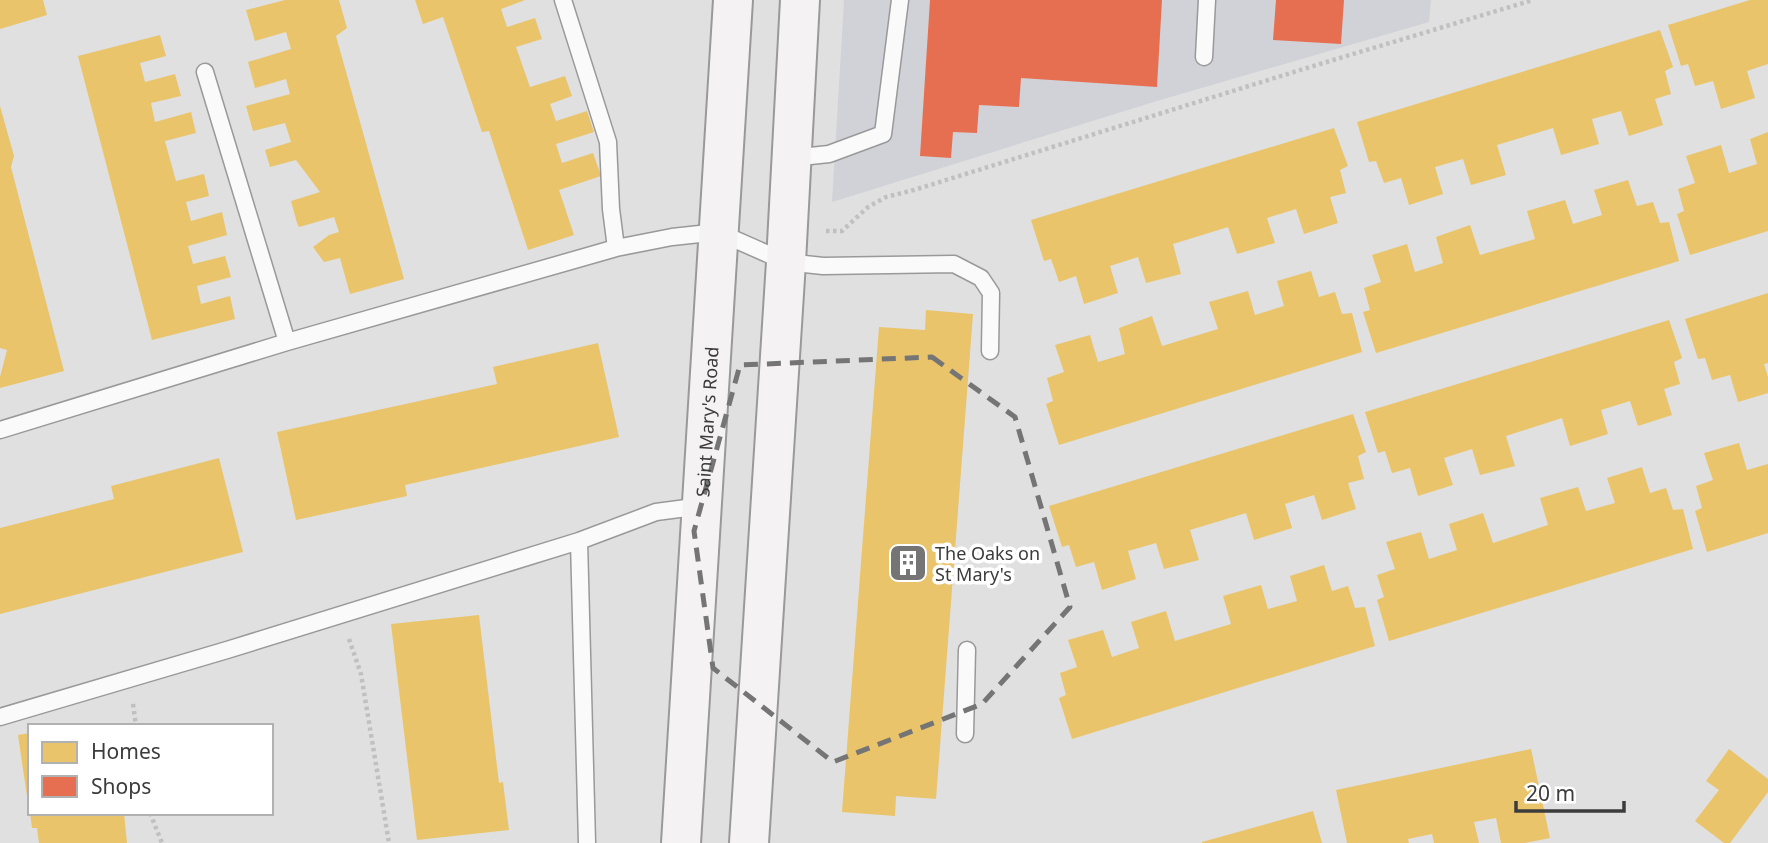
<svg xmlns="http://www.w3.org/2000/svg" width="1768" height="843" font-family="'Noto Sans',sans-serif">
<rect width="100%" height="100%" fill="#e0e0e1"/>
<path fill="#d0d2d7" d="M844 0H1431L1429 22 1157 101 832 202Z"/>
<path fill="#e9c46a" d="M0 0H43L47 15 0 29Z
M285 0H339L347 28 336 36 404 279 350 294 340 258 324 262 313 247 329 235 339 232 334 217 299 227 297 223 291 201 320 192 296 160 270 167 265 150 291 142 285 123 253 131 246 106 290 94 286 79 255 88 248 62 291 49 286 32 255 41 246 10Z
M415 0H525L501 9 507 27 535 18 542 39 516 47 530 87 565 76 572 96 550 104 556 121 587 111 594 132 556 144 562 163 593 153 601 176 559 190 574 235 528 250 489 131 482 132 443 17 423 24Z
M1750 0H1768V64L1747 71 1755 98 1721 109 1713 81 1695 86 1688 64 1681 66 1668 25Z
M1660 30 1673 67 1665 71 1671 94 1655 99 1663 125 1629 136 1621 111 1592 119 1599 144 1561 155 1553 128 1497 145 1506 175 1471 185 1463 159 1435 167 1443 194 1409 205 1401 178 1384 183 1376 161 1369 162 1357 122Z
M160 35 166 56 140 63 145 82 175 74 181 96 151 103 155 122 191 112 196 133 165 141 176 181 204 174 209 196 186 202 191 221 222 212 227 235 188 246 193 264 225 256 231 277 197 286 201 304 230 296 235 319 152 340 78 56Z
M0 106 14 156 11 167 64 371 0 388V377L7 350 0 348Z
M1334 128 1348 166 1340 170 1346 193 1330 197 1338 223 1304 234 1296 209 1267 218 1275 243 1237 254 1228 227 1173 244 1181 274 1146 283 1138 257 1110 266 1118 293 1084 304 1076 276 1059 282 1051 259 1044 261 1031 220Z
M1768 132V231L1690 255 1677 214 1684 211 1678 189 1695 183 1686 156 1721 145 1729 173 1757 164 1750 139Z
M1628 180 1637 206 1653 202 1660 223 1669 222 1679 261 1376 353 1363 312 1370 310 1364 288 1381 282 1372 255 1407 244 1415 272 1443 263 1436 237 1470 225 1480 255 1535 239 1527 211 1565 200 1573 224 1602 215 1594 190Z
M1311 271 1319 297 1335 292 1342 314 1352 313 1362 352 1059 445 1046 404 1053 401 1047 378 1064 372 1055 345 1090 335 1098 362 1125 354 1119 328 1152 316 1162 346 1218 329 1209 302 1248 291 1255 315 1284 306 1277 281Z
M1768 293V363L1764 364 1768 377V393L1738 402 1730 375 1712 380 1705 358 1698 359 1685 319Z
M926 310 973 314 936 799 896 796 895 816 842 812 879 327 925 330Z
M1669 320 1682 358 1674 362 1680 384 1664 389 1672 415 1638 426 1630 401 1601 410 1608 434 1570 446 1562 418 1506 436 1515 466 1480 475 1472 449 1444 458 1453 485 1418 496 1410 468 1392 473 1385 451 1378 453 1365 412Z
M598 343 619 437 405 485 407 496 296 520 277 432 497 384 493 367Z
M1353 414 1366 452 1358 456 1364 479 1348 483 1356 509 1322 520 1314 495 1285 504 1292 528 1254 540 1246 513 1190 530 1199 560 1164 569 1156 543 1128 551 1136 579 1102 590 1094 562 1076 567 1069 545 1062 547 1049 506Z
M1739 443 1747 470 1768 464V533L1707 552 1695 511 1702 508 1696 486 1713 480 1704 453Z
M219 458 243 552 0 614V528L114 499 111 486Z
M1642 467 1650 493 1666 488 1673 510 1683 509 1693 549 1389 641 1377 600 1384 597 1377 575 1395 569 1386 542 1421 532 1429 559 1457 550 1449 524 1483 513 1493 543 1548 525 1540 498 1578 487 1586 511 1615 503 1607 478Z
M1324 565 1332 591 1348 586 1355 608 1365 607 1375 646 1072 739 1059 698 1066 695 1060 673 1077 667 1068 640 1103 630 1112 657 1139 648 1131 622 1166 611 1175 641 1231 624 1223 596 1261 585 1268 609 1297 601 1290 576Z
M479 615 499 783 503 782 509 830 417 840 391 624Z
M30 733V803H28L18 735Z
M1531 749 1550 838 1525 843H1501L1496 818 1474 822 1479 843H1434L1432 834 1408 839 1409 843H1347L1336 790Z
M1729 749 1768 779V792L1730 843H1724L1695 821 1719 790 1706 781Z
M1313 811 1322 843H1202V842Z
M30 813H124L127 843H39L37 828H32Z"/>
<path fill="#e76f51" d="M930 0H1162L1157 87 1021 78 1019 107 979 105 977 133 953 132 951 158 920 156Z
M1276 0H1344L1341 44 1273 40Z"/>
<g fill="none" stroke-linecap="round" stroke-linejoin="round">
<defs>
<path id="service" d="M563 0 608 142 611 209 616 248
M1204 57 1207 0
M205 72 287 342
M791 158 829 154 883 134 900 0
M0 430 287 342 616 248 672 237 718 232 786 262 823 266 954 264 981 278 991 293 990 351
M579 541 587 843
M0 717 227 650 579 541 656 512 702 506
M965 734 967 650"/>
<g id="secondary">
<path id="s1" d="M681 843 733 0"/>
<path d="M749 843 786 262 800 0"/>
</g>
</defs>
<use href="#service" stroke="#99999a" stroke-width="19"/>
<use href="#secondary" stroke="#99999a" stroke-width="42"/>
<path stroke="#c0c0c1" stroke-width="4.5" stroke-dasharray="3.5 3.5" stroke-linecap="butt" d="M826 231H842L868 207 886 197 914 190 1310 67 1533 0
M349 639 361 674 389 843
M133 704 136 726
M150 813 162 843"/>
<use href="#service" stroke="#fafafa" stroke-width="16"/>
<use href="#secondary" stroke="#f5f2f3" stroke-width="38"/>
</g>
<path fill="none" stroke="#757576" stroke-width="5" stroke-dasharray="14 9" stroke-linejoin="round" d="M932 357 1015 417 1070 607 982 704 833 762 713 668 694 531 740 365Z"/>
<defs>
<symbol id="building-square" viewBox="-11 -11 22 22"><rect x="-9" y="-9" width="18" height="18" rx="4" fill="#757576" stroke="#fff"/><path d="M-4-6H4V6H1V3H-1V6H-4ZM-2.5-4.3h1.7v1.8h-1.7ZM.8-4.3h1.7v1.8H.8ZM-2.5-1h1.7V.8h-1.7ZM.8-1h1.7V.8H.8Z" fill="#fff"/></symbol>
</defs>
<g fill-rule="evenodd">
<use href="#building-square" x="886" y="541" width="44" height="44"/>
</g>
<g text-anchor="middle" dominant-baseline="central" stroke-width="7" stroke-linejoin="round" paint-order="stroke">
<g font-size="18" fill="#3c3c3d" stroke="#fff">
<text stroke="none"><textPath href="#s1" startOffset="422">Saint Mary's Road</textPath></text>
</g>
<g font-size="18" fill="#3c3c3d" stroke="#fff" text-anchor="start">
<text x="935" y="553">The Oaks on<tspan x="935" dy="21">St Mary's</tspan></text>
</g>
</g>
<rect x="28" y="724" width="245" height="91" fill="#ffffff" stroke="#b1b1b1" stroke-width="2"/>
<rect x="42" y="742" width="35" height="21" fill="#e9c46a" stroke="#b1b1b1" stroke-width="2"/>
<text x="91" y="759" font-size="21" fill="#3c3c3d">Homes</text>
<rect x="42" y="776" width="35" height="21" fill="#e76f51" stroke="#b1b1b1" stroke-width="2"/>
<text x="91" y="794" font-size="21" fill="#3c3c3d">Shops</text>
<path d="M1516 801v10h108v-10" fill="none" stroke="#3c3c3d" stroke-width="3.5"/>
<text x="1526" y="801" font-size="21" fill="#3c3c3d" stroke="#ffffff" stroke-width="5" paint-order="stroke">20 m</text>
</svg>
